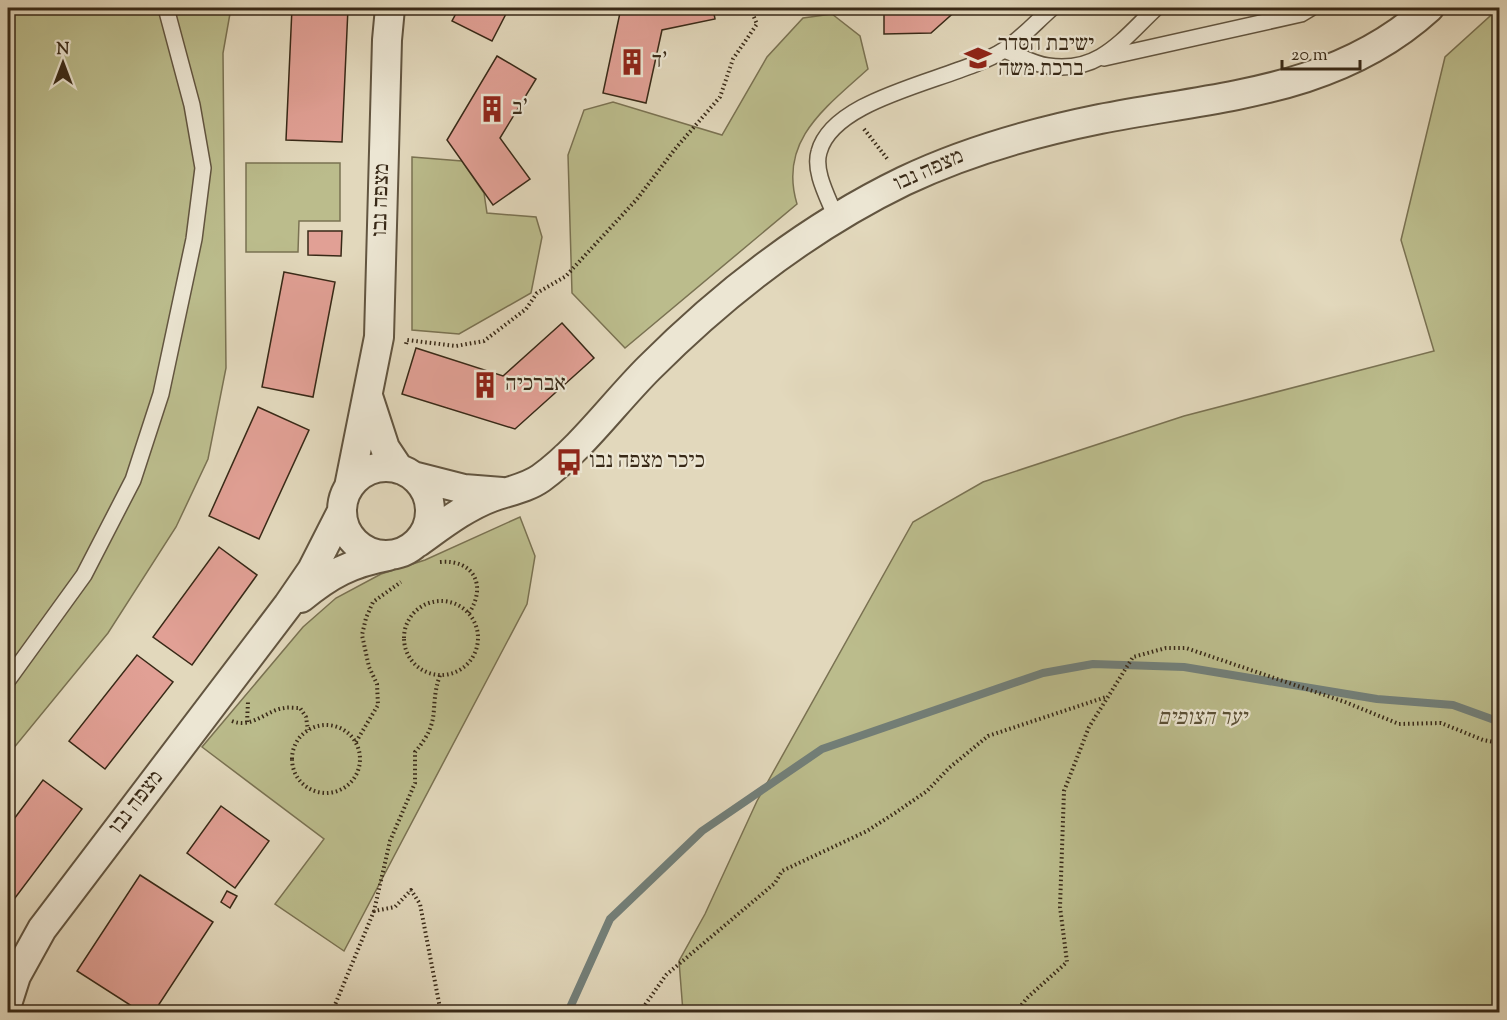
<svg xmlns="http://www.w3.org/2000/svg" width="1507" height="1020" font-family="'Sorts Mill Goudy','Frank Ruhl Libre',serif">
<rect width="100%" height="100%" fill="#e2d8bc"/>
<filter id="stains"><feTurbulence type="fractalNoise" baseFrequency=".00333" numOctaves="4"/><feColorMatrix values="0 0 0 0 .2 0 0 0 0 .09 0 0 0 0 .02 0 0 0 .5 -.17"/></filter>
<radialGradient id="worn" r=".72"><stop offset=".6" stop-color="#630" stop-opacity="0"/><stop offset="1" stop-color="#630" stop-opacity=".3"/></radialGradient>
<path fill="#bbbc8c" stroke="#7a7252" stroke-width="1.5" d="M8 8H231L223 53 226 368 208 459 176 527 108 633 8 755Z
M1499 8V1012H683L679 961 705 914 757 801 913 522 983 482 1184 416 1434 351 1401 240 1445 57Z
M832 14 860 36 868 69C825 108 778 141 797 204L625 348 572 293 568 155 584 110 613 102 722 135 767 57 803 18Z
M412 157 462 161 484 193 487 213 536 217 542 237 531 293 459 334 412 330Z
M246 163H340V221H299L298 252H246Z
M520 517 535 556 527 604 344 951 275 904 324 839 202 747 303 627 336 598 381 574 425 560Z"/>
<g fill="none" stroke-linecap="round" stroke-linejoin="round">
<path stroke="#727f79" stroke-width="8" d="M568 1012 610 919 702 831 822 749 1043 673 1093 664 1184 667 1377 699 1453 705 1500 722"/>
</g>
<path fill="#e1a095" stroke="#382917" stroke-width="1.5" d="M292 8H348L342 142 286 140Z
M459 8H509L492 41 452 21Z
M621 8H713L715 19 662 30 646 103 603 93Z
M884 8H959L931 33 884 34Z
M497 56 536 79 500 138 530 179 493 205 447 140Z
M308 231H342L341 256 308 255Z
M284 272 335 282 313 397 262 387Z
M562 323 594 358 515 429 402 394 416 348 503 376Z
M258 407 309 430 259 539 209 516Z
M219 547 257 575 192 665 153 637Z
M137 655 173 682 105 769 69 741Z
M43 780 82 809 15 898 8 893V827Z
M221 806 269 841 235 888 187 853Z
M140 875 213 922 154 1012H141L77 971Z
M227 891 237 896 230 908 221 902Z"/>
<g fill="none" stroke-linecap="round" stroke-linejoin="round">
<defs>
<path id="service" d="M1004 50C1018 55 1033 64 1048 66 1099 74 1123 39 1156 8
M1104 58 1301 14 1311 8
M836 218C829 199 813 172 819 152 834 95 958 80 1004 50 1021 39 1037 21 1052 8
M8 680 84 575 133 480 161 394 194 239 203 168 192 105 166 8"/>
<path id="minor" d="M368 396 385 448 399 469
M342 511a44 44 0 1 1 88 0a44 44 0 1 1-88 0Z
M413 476 464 489 502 492
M349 487 379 337 387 40 390 8
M417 543C441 526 465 507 492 497 509 491 527 488 541 478 582 448 613 404 649 368 724 293 807 228 904 181 967 151 1031 133 1100 119 1217 96 1336 93 1429 8
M301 598C330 574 351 563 388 556
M8 1001 16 976 42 929 288 605 312 570 341 513"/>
</defs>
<use href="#service" stroke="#625540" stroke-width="18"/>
<use href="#minor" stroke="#625540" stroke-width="32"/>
<path stroke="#382917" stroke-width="4" stroke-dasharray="1.5 3" stroke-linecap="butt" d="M864 129 889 161
M406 344 407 340 456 346 484 341 526 309 537 293 566 276 637 199 675 149 720 97 733 59 757 24 750 8
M440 562C474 559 487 586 469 613
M404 638a37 37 0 1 1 74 0a37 37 0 1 1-74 0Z
M232 721C252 729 267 710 284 708 289 707 295 708 300 708L306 717 308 730
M247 722 248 702
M292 759a34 34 0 1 1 68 0a34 34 0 1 1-68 0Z
M356 742 378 705 377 684 369 667 362 635 366 618 373 602 401 582
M332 1012 374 911
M438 1012 440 1008 420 904 411 890 395 907 374 911 390 841 415 783V752C443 719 428 710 440 675
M640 1012 666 975 775 883 782 871 867 831 895 813 927 791 949 768 988 736 1106 697
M1016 1012 1027 998 1067 962 1060 907 1064 791 1089 727 1133 657 1166 648H1186L1345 702 1399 724 1441 723 1483 740 1500 743"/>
<use href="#service" stroke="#ece6d3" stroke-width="15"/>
<use href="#minor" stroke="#ece6d3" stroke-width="28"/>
</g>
<defs>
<symbol id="school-bare" viewBox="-9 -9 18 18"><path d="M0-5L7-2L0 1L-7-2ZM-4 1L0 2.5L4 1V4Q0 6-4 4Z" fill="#8f2418" stroke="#ece6d3" stroke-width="2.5" paint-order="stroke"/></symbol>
<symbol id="building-bare" viewBox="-9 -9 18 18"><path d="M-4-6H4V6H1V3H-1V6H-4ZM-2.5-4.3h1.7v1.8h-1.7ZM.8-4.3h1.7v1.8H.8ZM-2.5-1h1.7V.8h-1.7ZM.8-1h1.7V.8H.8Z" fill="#8f2418" stroke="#ece6d3" stroke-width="2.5" paint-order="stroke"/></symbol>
<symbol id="bus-bare" viewBox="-9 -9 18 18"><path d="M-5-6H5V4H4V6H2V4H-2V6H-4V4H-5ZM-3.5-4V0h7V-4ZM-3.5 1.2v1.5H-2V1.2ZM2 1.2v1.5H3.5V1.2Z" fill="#8f2418" stroke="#ece6d3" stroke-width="2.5" paint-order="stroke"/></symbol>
</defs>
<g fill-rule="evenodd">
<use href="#school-bare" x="959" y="39" width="38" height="38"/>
<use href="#building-bare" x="613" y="43" width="38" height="38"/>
<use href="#building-bare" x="473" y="90" width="38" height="38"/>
<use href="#building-bare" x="466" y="366" width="38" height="38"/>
<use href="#bus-bare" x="550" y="443" width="38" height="38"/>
</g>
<g text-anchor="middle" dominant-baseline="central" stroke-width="4.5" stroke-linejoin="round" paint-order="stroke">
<g font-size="22" fill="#382917" stroke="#ece6d3" text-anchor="start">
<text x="998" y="45">ישיבת הסדר<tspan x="998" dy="25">ברכת משה</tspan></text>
<text x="652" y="62">ד'</text>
<text x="512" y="109">ב'</text>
<text x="505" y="385">אברכיה</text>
<text x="589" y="462">כיכר מצפה נבו</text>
</g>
<g font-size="22" fill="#382917" stroke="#ece6d3">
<text transform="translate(929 171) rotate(-24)">מצפה נבו</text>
<text transform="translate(382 200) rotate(-88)">מצפה נבו</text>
<text transform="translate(137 803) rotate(-52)">מצפה נבו</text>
</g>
<g font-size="22" font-style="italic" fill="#594e34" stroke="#ece6d3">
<text x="1202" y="719">יער הצופים</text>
</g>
</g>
<rect width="1507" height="1020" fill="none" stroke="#e2d8bc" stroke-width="30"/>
<rect x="9" y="9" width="1489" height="1002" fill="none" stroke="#382917" stroke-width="3"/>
<rect x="15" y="15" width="1477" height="990" fill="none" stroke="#382917" stroke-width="1.5"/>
<g transform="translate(63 63)" stroke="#ece6d3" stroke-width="4.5" paint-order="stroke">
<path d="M0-4.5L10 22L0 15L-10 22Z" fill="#382917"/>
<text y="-9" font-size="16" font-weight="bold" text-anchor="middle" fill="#382917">N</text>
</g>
<path d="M1282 60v9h78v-9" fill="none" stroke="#382917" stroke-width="3"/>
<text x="1291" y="60" font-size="18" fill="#382917" stroke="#ece6d3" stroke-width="4.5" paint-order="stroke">20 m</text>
<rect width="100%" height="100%" filter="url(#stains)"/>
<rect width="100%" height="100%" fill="url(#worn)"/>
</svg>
